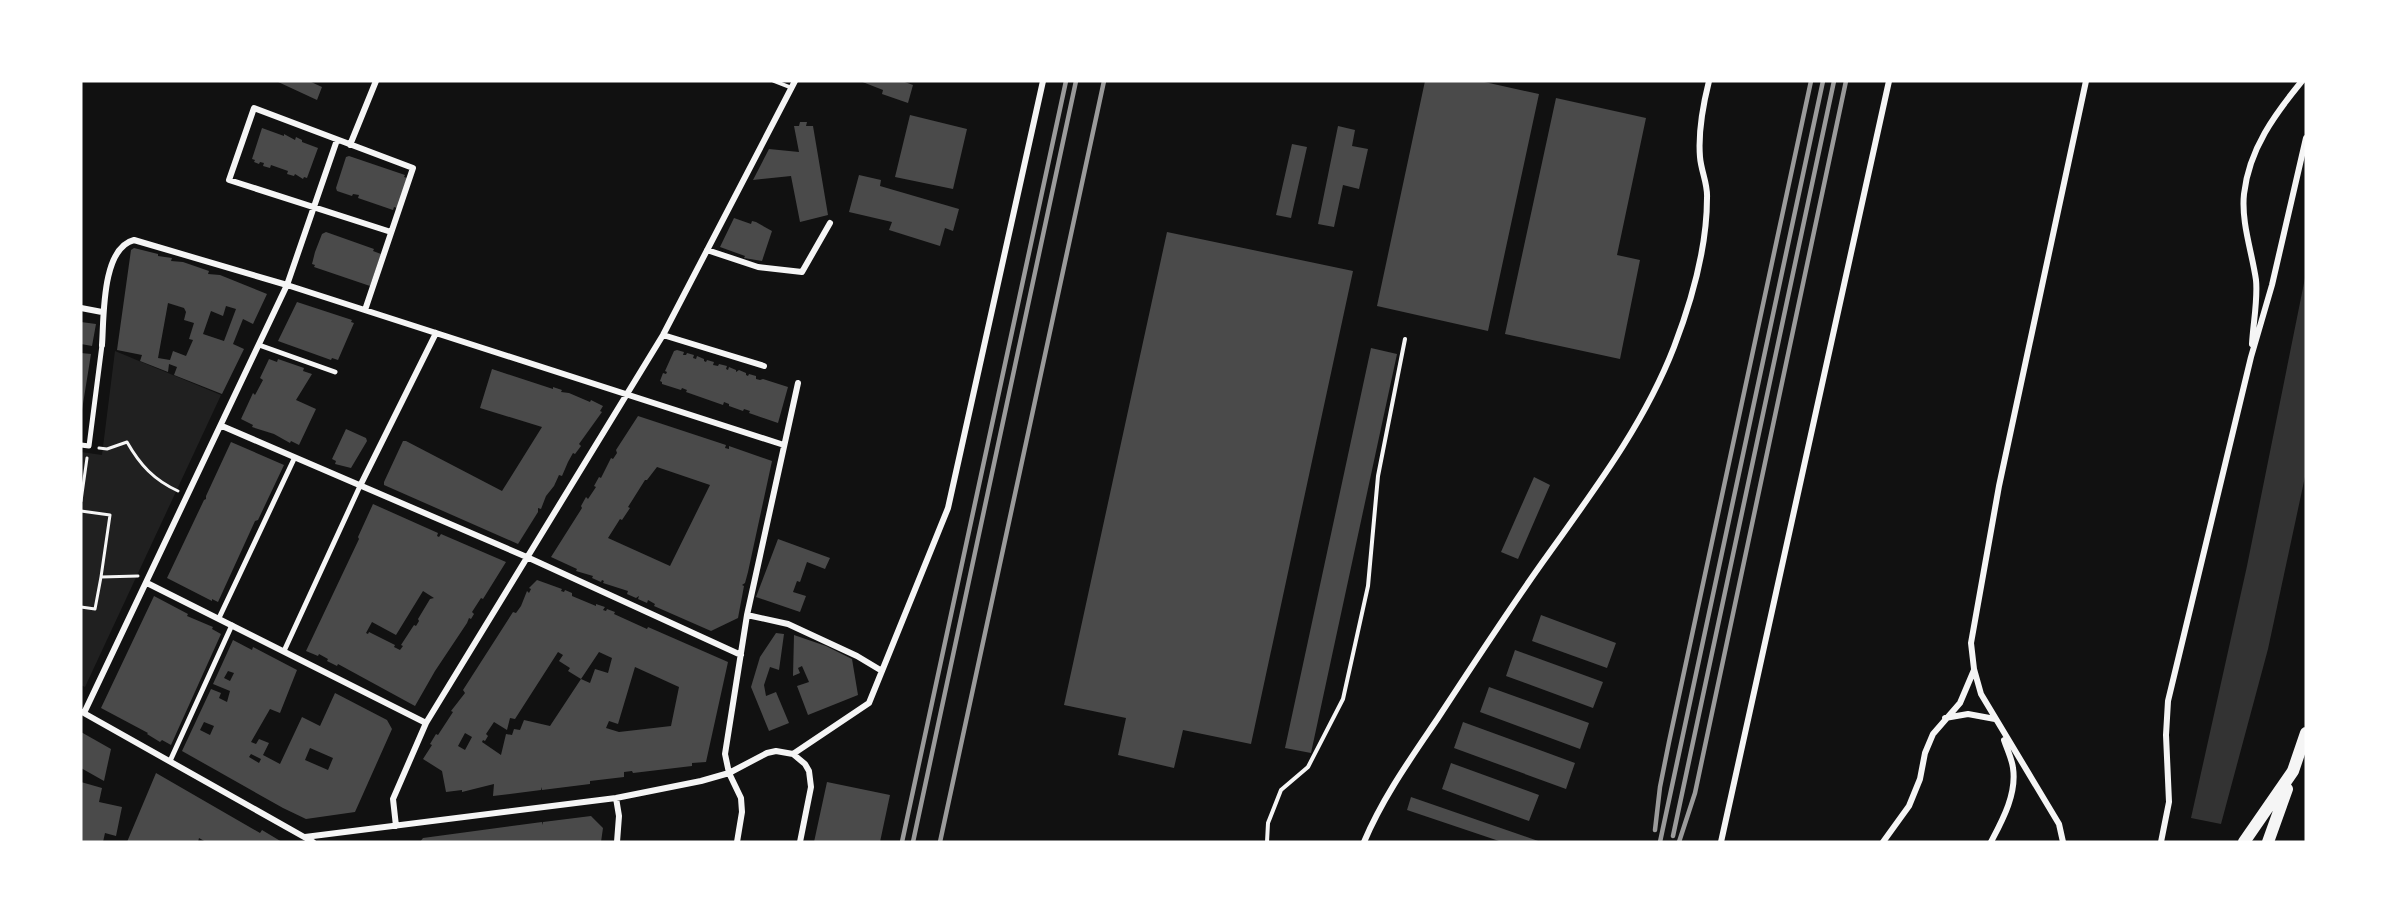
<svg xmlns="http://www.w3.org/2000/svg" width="2387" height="923" font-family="Signika,sans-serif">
<rect width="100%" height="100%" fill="#111"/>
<path fill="#202020" d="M115 351 221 395 85 687 81 685V452L102 455Z"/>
<path fill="#333" d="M2306 273V472L2268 649 2221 824 2191 818 2247 566Z"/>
<path fill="#4a4a4a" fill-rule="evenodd" d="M276 81H309L322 87 317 100Z
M860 81H902L913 85 908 103 882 94 883 90Z
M1425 81H1480L1539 94 1488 331 1377 306Z
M1556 98 1646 118 1617 255 1640 260 1620 359 1505 334Z
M910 115 967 129 953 189 895 177Z
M800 122H807L806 126H813L828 215 800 222 791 176 753 180 769 149 799 152 794 126H799Z
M1338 126 1355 130 1352 146 1368 149 1359 189 1343 185 1334 227 1318 224Z
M262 128 284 136V134L295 140 296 137 302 140V142L318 148 307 178 304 177 303 179 295 174 294 176 287 174 288 171 271 165 270 168 263 166 264 163 260 162 259 164 254 162 255 160 252 159Z
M1292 144 1307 147 1291 218 1276 215Z
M349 156 405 175 404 177 407 178 397 208 394 207 393 210 358 198 359 195 353 194 352 196 337 191 336 188 346 157Z
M859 175 881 180 880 186 959 209 953 231 945 228 940 246 889 230 892 222 849 212Z
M734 218 751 224 752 221 756 222 772 231 762 261 744 258 745 256 720 247Z
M326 232 374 249 373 251 381 254 370 286 314 267 315 265 312 264 315 252 322 234Z
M1167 232 1353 271 1251 744 1183 730 1174 768 1118 755 1126 718 1064 705Z
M134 248 158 254V256L172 258 171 261 183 262 209 271 208 274 220 275 267 294 253 324 243 319 233 344 244 349 222 394 174 375 177 367 169 364 168 372 140 361 142 355 117 350 131 250ZM168 303 184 308 186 312 184 320 194 323 189 339 193 340 186 356 173 351 170 360 158 358ZM226 306 236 309 224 341 203 334 211 311 223 316Z
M297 302 352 320 351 322 354 323 338 360 332 358 331 360 278 341Z
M81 322 96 324 92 346 81 344Z
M1371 348 1397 354 1311 753 1285 748Z
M677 350 684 352 683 355H686L687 353 694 355 693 358 696 359 697 356 704 359V361L706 362 707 360 714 362 713 365 718 366 719 364 727 366 726 369 728 370 729 367 736 370V372L739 370 746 373V375L748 376 749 374 756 376V379L760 380 763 379 788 387 778 423 749 413 750 411 744 409 743 411 729 406V404L724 402 723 405 686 392 687 390 682 388 681 390 662 384V382L660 381 663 373 666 374 667 372 665 371 674 351Z
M81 353 91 354 82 410H81Z
M269 359 277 362 278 359 304 368 303 371 312 374 296 400 316 409 299 445 291 441 290 443 274 434 252 427 253 425 241 419 253 393 255 395 263 380 260 378Z
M492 369 553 389V387L562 390 561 392 569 393 590 402 591 400 603 406 600 411 602 412 579 444 581 446 575 454 573 453 568 462 562 476 559 475 554 486 546 496 541 509 538 508V512L518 544 384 485V482L403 441H406L502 491 542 427 480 408Z
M638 416 726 445 725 448 729 449V446L772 461 748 572 745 583 742 585 744 586 738 618 711 631 654 606 655 604 648 600 647 603 638 599 639 596 636 598 627 594 628 591 603 583 604 581 602 580 601 582 592 578 593 576 576 571 577 569 551 557 582 508 581 506 586 497 588 499 596 487 594 486 599 477 601 478 611 458 613 459 617 453 616 450ZM657 467 710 485 670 566 608 538 620 519 622 520 630 508 628 507 645 480H647Z
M346 429 366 438 367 441 351 468 335 464 336 461 332 459Z
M231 442 284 465 258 520 255 521 218 602 212 599V601L167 578 204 500 206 499V496Z
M1534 477 1550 485 1518 559 1501 552Z
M373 504 438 533 437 536 439 537 441 534 506 562 483 599 481 598 472 612 474 614 471 619 469 618 467 623 435 671 415 706 338 664 337 666 327 661 328 659 319 654 318 656 306 651 359 539 358 537ZM423 591 434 598 430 599 418 619 419 621 416 626 414 625 401 645 403 646 400 650 394 647 395 645 369 632 368 634 366 633 372 622 396 635Z
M778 539 830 558 825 569 807 562 800 582 797 581 793 592 806 596 800 612 756 597Z
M537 580 562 589 561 591 564 592 565 590 572 593V596L596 606V604L605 607 603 610 606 611 607 609 615 612 614 614 647 629 648 627 728 662 706 762 692 763V766L633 773 632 771 624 772V777L590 781V784L542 790V787L541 790 493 796 494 784 462 792V790L446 792 442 771 423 759 432 745 430 744 436 734 438 735 453 712 451 711 465 693 463 690 513 612 516 613 521 606 527 591 529 593 531 589 529 588ZM558 652 563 655 559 661 570 668 568 671 581 679 550 726 524 720 520 730 514 729 512 735 506 734 501 755 482 742 483 740 485 741 488 736 486 734 494 722 507 730 510 718 515 719ZM599 652 612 658 608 673 595 669 590 683 581 679ZM635 667 679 687 671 726 619 732 606 728 609 721 618 724ZM465 733 472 737 465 750 458 746Z
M154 596 188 614 187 616 213 627 212 629 221 634 171 745 162 740 160 742 147 734 148 733 101 708Z
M1541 615 1616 643 1607 668 1532 641Z
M776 633 784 634 779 670 770 667 764 685 766 696 776 692 789 723 769 731 751 687 760 657Z
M794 635 826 646 852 659 858 695 808 715 797 686 809 682 802 666 798 668 800 673 793 676Z
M233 640 252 650 253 647 297 670 280 713 270 709 251 742 256 744 259 739 269 743 263 755 280 764 302 717 320 726 335 693 387 720 392 729 355 812 306 819 283 808 182 751 211 689 221 693 219 698 227 702 230 691 213 684ZM228 671 234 673 230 681 224 678ZM204 722 214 726 210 735 200 730ZM310 748 333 758 328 770 305 760ZM251 754 261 759 259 763 249 757Z
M1515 650 1603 682 1593 708 1506 676Z
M1489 687 1589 723 1580 749 1480 712Z
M1463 722 1575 763 1566 789 1454 748Z
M81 732 111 749 104 781 81 768Z
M1451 763 1539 795 1529 821 1442 789Z
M156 773 260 833 262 830 282 842H206L199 838 198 842H127Z
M81 782 102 788 99 802 122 807 116 836 105 833 103 842H81Z
M827 782 890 795 880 842H814Z
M1411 797 1541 842H1502L1407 810Z
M591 816 603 828 601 842H420L423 838 542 822 543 825V822Z"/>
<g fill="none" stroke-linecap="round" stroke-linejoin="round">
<path stroke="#f5f5f5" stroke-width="3" d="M99 448 107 449 127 442C140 465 154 480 178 491
M81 501 87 458
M81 511 110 515 101 577
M81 607 95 609 101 577 138 576"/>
<path stroke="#f5f5f5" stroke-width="4" d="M774 81 792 88
M1267 842 1268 823 1281 790 1308 767 1343 699 1368 586 1378 476 1405 339"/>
<path stroke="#f5f5f5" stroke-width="5" d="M259 345 335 372
M81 445 89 446 102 345
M219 618 294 459
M284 651 360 486
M170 761 232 625"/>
<path stroke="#f5f5f5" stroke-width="6" d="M350 145 376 81
M707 250 758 267 802 272 830 223
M81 308 102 312
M365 310 413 168 254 108 229 180 391 232
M663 335 764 366
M2252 344C2253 324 2258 300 2256 280 2252 252 2241 222 2244 194 2249 149 2275 114 2302 81
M102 345C104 320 101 248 134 240L287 285 784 445
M222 426 529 558 741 655
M360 486 436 333
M147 583 426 723
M747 615 788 624 857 656 882 671
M82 712 313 842
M84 713 287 285 337 140
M1945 718 1968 714 1995 719
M793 754 869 703 948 508 1043 81
M616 798 619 816 617 842
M396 826 393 799 426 723 663 335 795 81
M305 837 616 798 701 781 729 773 767 753 776 751 793 754 805 764 809 771 811 787 800 842
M737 842 742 812 741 798 729 773 725 754 747 615 798 383
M1364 842C1383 797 1411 758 1438 718 1472 666 1506 614 1542 563 1591 494 1643 427 1674 347 1692 300 1707 248 1707 198 1708 184 1701 171 1700 157 1698 133 1703 105 1709 81
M1721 842 1889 81
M1883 842 1909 806 1920 779 1925 753 1933 734 1960 703 1974 670
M1991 842C2002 821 2017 794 2013 768 2012 759 2007 749 2004 740
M2063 842 2059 824 1981 694 1974 669 1971 643 1999 486 2086 81
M2161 842 2169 802 2166 735 2168 701 2251 357 2272 285 2306 138"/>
<path stroke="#f5f5f5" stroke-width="12" d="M2244 842 2293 771 2306 733
M2268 842 2287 789"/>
<path stroke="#9a9a9a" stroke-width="4.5" d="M1655 830 1660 787 1669 742 1811 81
M1673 836 1834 81
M902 842 1066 81
M913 842 1076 81
M940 842 1104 81
M1660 842 1823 81
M1679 842 1695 793 1846 81"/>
</g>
<rect width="2387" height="923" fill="none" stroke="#ffffff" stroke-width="165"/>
</svg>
